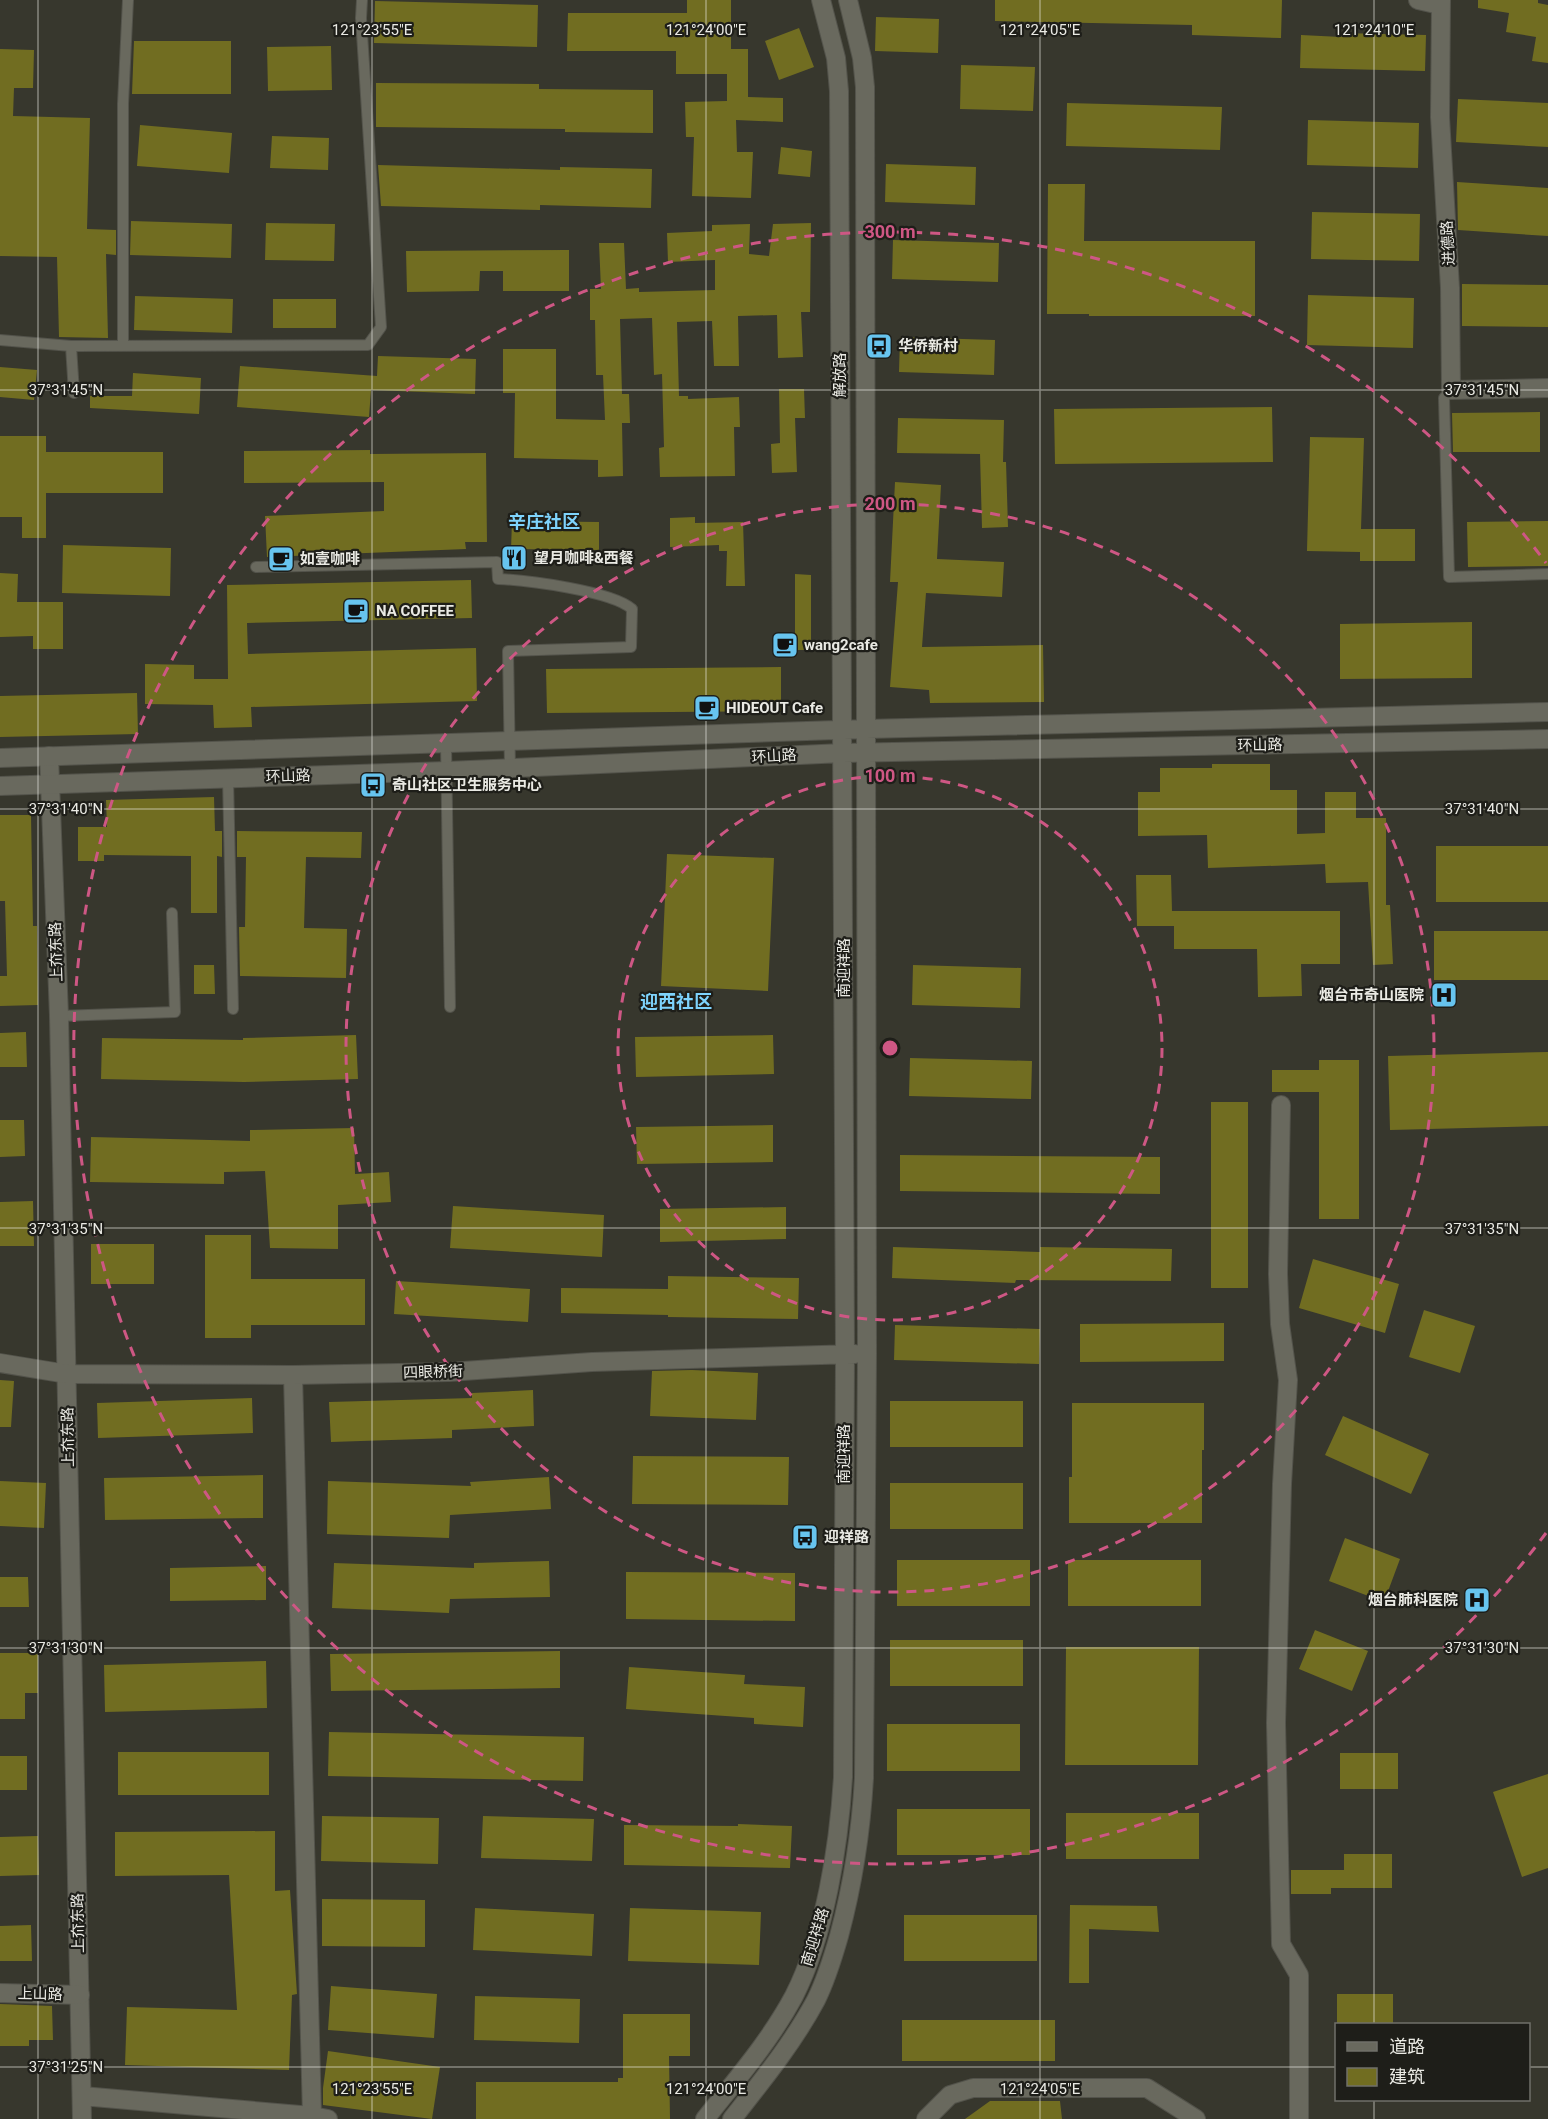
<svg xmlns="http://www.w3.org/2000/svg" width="1548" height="2119" font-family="Roboto,'Noto Sans SC',sans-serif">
<rect width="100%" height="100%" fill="#37372d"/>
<path fill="#716d21" d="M687 0H731V49H748V97L783 98V122L736 120 737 152H753L751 198 692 196 694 137H686L685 102 727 101V74H676V51H567L568 13H687Z
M995 0H1282L1281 38 1192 35V25L995 21Z
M1478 0H1538V3L1548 5V63L1532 61 1536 37 1506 32 1509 13 1478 8Z
M375 1 538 5 537 47 374 43Z
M876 17 939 19 938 53 875 51Z
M799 28 814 67 779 80 765 41Z
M1341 33 1426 35 1425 71 1300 68 1301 35 1341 37Z
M134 41H231V94H132Z
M331 46 332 90 268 91 267 47Z
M0 49 34 50 33 88H14L13 116 90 118 87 229 116 230V255L106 254 108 338 59 337 57 257 0 256Z
M961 65 1035 67 1033 111 960 109Z
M376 83 539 84V89L653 90V133L565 132V129L376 127Z
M1458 99 1548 103V147L1456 142Z
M1067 103 1222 107 1220 150 1066 146Z
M1308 120 1419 123 1418 168 1307 165Z
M140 125 232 133 229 173 137 166Z
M272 136 329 138 328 170 270 168Z
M781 147 812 151 810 177 778 174Z
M886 164 976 167 975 205 885 202Z
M378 165 560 170V167L652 169 651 208 540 205V210L381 206Z
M1457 182 1548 188V236L1458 230Z
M1048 184H1085L1084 241H1255V316H1089V314H1047Z
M1312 212 1420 214 1419 261 1311 259Z
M131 221 232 224 231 258 130 255Z
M266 223 335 224 334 261 265 260Z
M811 223 810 312H801L803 357 778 358 777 315 738 316 739 366H714L712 321 677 322 679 396H688V399L739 397 740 427H734L735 476 660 477 659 448 664 447 662 374 654 375 652 318 620 319 622 394H629L630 423H622L623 476 598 477V460L514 458 515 393H503V349H556V419L605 420 603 375H596L595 320H590V289H601L599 243H624L626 289 639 288V292L715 290V260L668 262 667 233 712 231V225L750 224 749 254 769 256 773 224Z
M893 240 999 243 998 282 892 279Z
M569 250V291H503V271H480L479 291 407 292 406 251Z
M1462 284 1548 285V327L1462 326Z
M1308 295 1414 298 1413 348 1307 345Z
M135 296 233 299 232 333 134 330Z
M273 299H336V328H273Z
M900 337 995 340 994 375 899 372Z
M378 356 476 359 475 394 371 390 369 417 237 407 240 366 377 376Z
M0 367 37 370 34 400 0 397Z
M133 373 201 378 199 414 90 408V396H132Z
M779 389H804L805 418H795L797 472 772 473 771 444 780 443Z
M1272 407 1273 462 1055 464 1054 409Z
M1540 412V452H1453L1452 413Z
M898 418 1004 420 1003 462H1006L1008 527 982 528 980 454 897 453Z
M0 436H46V452H163V493H46V538H22V517H0Z
M1310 437 1364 438 1361 529H1415V561H1360V552L1307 551Z
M370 450V454L486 453 487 542H465L466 549 267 557 265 516 384 511V482L244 483V451Z
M895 482 941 485 937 559 1004 562 1002 597 926 593 922 647 1043 645 1044 702 930 703 929 690 890 687 898 582H890Z
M695 517V523L743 522 745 586H726L727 551H719V545L670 547V518Z
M512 521 599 522V550L511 549Z
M1548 521V566L1468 567 1467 522Z
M63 545 171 548 170 596 62 593Z
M0 573 18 574 17 602H63V649H33V636L0 637Z
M795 574 811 575V650H795Z
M471 580 472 618 247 623 248 654 476 648 477 701 251 707 252 727 214 728 213 705 145 704V664L194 665V679H228L227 585Z
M1472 622V678L1340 679V624Z
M781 667V711L547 713 546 669Z
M137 693 138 734 0 737V696Z
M1212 764H1270V790H1297V834L1325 833V792H1356V818H1386V905H1390L1393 964 1373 965 1368 882 1326 883 1325 864 1208 868 1207 835 1138 836V792H1160V768H1212Z
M214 797 215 831H222V857L217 856V913H191V856L104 855V861H78V827H107L106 800Z
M0 815H31L33 926H37L38 1005 0 1006V976H7L5 901H0Z
M237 831 362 832 361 858 306 857 304 928 347 929 346 978 240 976 239 927H245L246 857H237Z
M1436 846H1548V902H1436Z
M667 854 774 858 768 991 661 986Z
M1136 875H1171L1172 911H1340V964H1301L1302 996 1258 997 1257 949H1174V926H1137Z
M1434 931H1548V980H1434Z
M194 965H214L215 994H194Z
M913 965 1021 968 1020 1008 912 1005Z
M26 1032 27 1067H0V1033Z
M356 1035 358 1079 244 1082 101 1079 102 1038 243 1040V1038Z
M773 1035 774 1074 636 1077 635 1037Z
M1548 1052V1126L1390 1130 1388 1056Z
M910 1058 1032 1061 1031 1099 909 1096Z
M1319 1060H1359V1219H1319V1092H1272V1070H1319Z
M1211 1102H1248V1288H1211Z
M0 1120H24L25 1156 0 1157Z
M773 1125V1162L637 1164 636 1127Z
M354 1128 355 1174 389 1172 391 1202 338 1205V1249L270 1248 265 1171 224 1172V1184L90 1182 91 1137 250 1141V1130Z
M900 1155 1160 1157V1194L900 1191Z
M33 1201 34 1246H0V1202Z
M453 1206 604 1215 602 1257 450 1248Z
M786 1207V1239L660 1242V1209Z
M205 1235H251V1279H365V1325H251V1338H205Z
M91 1244H154V1284H91Z
M893 1247 1040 1252V1247L1172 1249 1171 1281 1016 1280 1015 1283 892 1278Z
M1313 1259 1399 1284 1385 1333 1299 1308Z
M668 1276 799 1278 798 1319 668 1317V1315L561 1313V1288L668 1289Z
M396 1281 530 1289 528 1322 394 1314Z
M1424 1310 1475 1326 1460 1373 1409 1357Z
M1224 1323V1361L1080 1362V1324Z
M895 1325 1040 1329 1039 1364 894 1360Z
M692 1370 758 1373 756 1420 650 1416 652 1371Z
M0 1380 14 1381 11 1427H0Z
M533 1390 534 1426 452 1430V1438L331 1442 329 1402 472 1398V1393Z
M252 1398 253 1433 98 1438 97 1403Z
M890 1401H1023V1447H890Z
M1072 1403H1204V1450H1202V1523H1069V1477H1072Z
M1343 1416 1429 1454 1411 1494 1325 1455Z
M633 1456 789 1457 788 1505 632 1504Z
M263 1475V1518L105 1520 104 1478Z
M549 1477 551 1509 450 1515 449 1538 327 1534 328 1481 471 1486 470 1482Z
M0 1481 46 1483 44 1528 0 1526Z
M890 1483H1023V1529H890Z
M1345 1538 1400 1559 1384 1602 1329 1581Z
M897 1560H1030V1606H897Z
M1068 1560H1201V1606H1068Z
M549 1561 550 1597 450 1599 449 1613 332 1608 334 1563 474 1568V1563Z
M266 1566V1600L170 1601V1568Z
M626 1572 795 1573V1621L626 1619Z
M0 1577H28L29 1607H0Z
M1315 1630 1368 1651 1352 1691 1299 1669Z
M890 1640H1023V1686H890Z
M1066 1647H1199L1198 1765H1065Z
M560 1651V1688L331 1691 330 1654Z
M0 1653H38V1693H25V1719H0Z
M266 1661 267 1708 105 1712 104 1665Z
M629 1667 745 1675 744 1684 805 1687 803 1727 754 1724V1718L626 1709Z
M887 1724H1020V1771H887Z
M329 1732 584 1737 583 1781 328 1776Z
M118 1752H269V1795H118Z
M1340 1753H1398V1789H1340Z
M0 1756H27V1790H0Z
M1548 1774V1868L1522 1877 1493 1792Z
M897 1809H1030V1855H897Z
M1066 1813H1199V1859H1066Z
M322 1816 439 1818 438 1864 321 1861Z
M483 1816 594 1819 592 1861 481 1858Z
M738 1824 792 1826 790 1868 624 1865V1825L738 1826Z
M275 1831V1891L290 1890 297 1994 292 1995 289 2070 125 2065 127 2007 237 2010 229 1875 115 1876V1832Z
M38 1836 39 1875 0 1876V1837Z
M1344 1854H1392V1888H1331V1894H1291V1870H1344Z
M322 1899 425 1900V1947L322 1946Z
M1070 1905 1157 1906 1159 1932 1089 1929V1983H1069Z
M475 1908 594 1914 592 1956 473 1950Z
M630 1908 761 1912 759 1965 628 1961Z
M904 1915H1037V1961H904Z
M31 1925 32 1961H0V1926Z
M331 1986 437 1994 434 2038 328 2030Z
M1337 1994H1393V2025H1337Z
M475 1996 580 1999 579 2043 474 2040Z
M0 2004 52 2006 53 2040H29V2046H0Z
M623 2014H690V2056H669L670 2119H476V2082H618V2078H623Z
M902 2020H1055V2061H902Z
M328 2051 440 2067 432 2119 323 2105V2088Z
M990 2101H1060L1062 2119H965Z"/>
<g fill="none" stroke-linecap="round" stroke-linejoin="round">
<defs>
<path id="lane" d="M0 340 71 346 74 393
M71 346 368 345 381 327 361 18 362 0
M123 346V104L128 0
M1451 390 1444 398 1449 577 1548 574
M256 567 497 562 498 579C526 580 612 591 632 609L631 647 508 651 510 768
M446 743 450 1007
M228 778 233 1009
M59 1016 175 1012 172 913"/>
<path id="street" d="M1418 0 1440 5
M1441 0 1440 117 1450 288 1451 390 1548 388
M49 756 59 1016 82 2119
M1281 1105 1278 1274 1280 1324 1288 1380 1282 1484 1276 1723 1281 1944 1299 1975V2119
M293 1375 312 2116
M82 2096 312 2116 328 2119
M926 2119 950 2095 973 2088H1147L1196 2119"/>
<path id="secondary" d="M0 758 866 729 1548 712
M0 786 447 771 843 753 1548 739
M0 1363 67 1374 293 1375 449 1372 592 1362 855 1354
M0 1993 80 1995
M705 2119C736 2080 770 2041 794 1996 825 1935 839 1845 843 1777L845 1354 839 91 836 58 821 0
M732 2119C762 2081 793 2043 816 2000 826 1980 833 1957 839 1936 853 1884 861 1832 864 1778L867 1354 865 87 862 58 848 0"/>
</defs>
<use href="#lane" stroke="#53534b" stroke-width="12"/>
<use href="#street" stroke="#53534b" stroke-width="20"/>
<use href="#secondary" stroke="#53534b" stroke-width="20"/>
<use href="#lane" stroke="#69695e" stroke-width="10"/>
<use href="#street" stroke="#69695e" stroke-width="18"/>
<use href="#secondary" stroke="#69695e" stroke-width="18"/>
</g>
<path fill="none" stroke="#eaeae4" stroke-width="1.5" stroke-opacity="0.45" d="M38 0V2119M372 0V2119M706 0V2119M1040 0V2119M1374 0V2024M0 390H1548M0 809H1548M0 1228H1548M0 1648H1548M0 2067H1336M1528 2067H1548M1374 2100V2119"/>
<g fill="none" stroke="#ce5784" stroke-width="3" stroke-dasharray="10 8">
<circle cx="890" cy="1048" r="272"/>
<circle cx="890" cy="1048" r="544"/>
<path d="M1546 1533A816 816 0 1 1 1546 563"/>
</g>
<defs>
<symbol id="bus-square" viewBox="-11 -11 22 22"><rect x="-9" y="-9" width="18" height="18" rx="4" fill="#67c4ef" stroke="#1e1e19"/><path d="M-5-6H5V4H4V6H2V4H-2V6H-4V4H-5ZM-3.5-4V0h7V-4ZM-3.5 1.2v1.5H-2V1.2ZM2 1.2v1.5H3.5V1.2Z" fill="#111"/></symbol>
<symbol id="restaurant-square" viewBox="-11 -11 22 22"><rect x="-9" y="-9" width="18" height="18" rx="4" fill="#67c4ef" stroke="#1e1e19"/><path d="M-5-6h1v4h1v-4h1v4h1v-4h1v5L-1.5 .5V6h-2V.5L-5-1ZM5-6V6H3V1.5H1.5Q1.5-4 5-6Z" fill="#111"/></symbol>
<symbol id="cafe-square" viewBox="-11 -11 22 22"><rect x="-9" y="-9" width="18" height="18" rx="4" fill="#67c4ef" stroke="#1e1e19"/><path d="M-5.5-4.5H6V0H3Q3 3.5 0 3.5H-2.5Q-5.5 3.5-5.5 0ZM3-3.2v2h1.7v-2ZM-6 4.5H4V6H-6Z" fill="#111"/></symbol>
<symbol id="hospital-square" viewBox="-11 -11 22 22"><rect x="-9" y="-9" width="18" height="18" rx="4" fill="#67c4ef" stroke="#1e1e19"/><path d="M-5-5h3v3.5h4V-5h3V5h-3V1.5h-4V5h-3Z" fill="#111"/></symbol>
</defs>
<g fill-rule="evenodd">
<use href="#bus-square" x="864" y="331" width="30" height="30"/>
<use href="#restaurant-square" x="499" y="543" width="30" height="30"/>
<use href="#cafe-square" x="266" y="544" width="30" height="30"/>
<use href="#cafe-square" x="341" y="596" width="30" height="30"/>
<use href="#cafe-square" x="770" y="630" width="30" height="30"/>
<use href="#cafe-square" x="692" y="693" width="30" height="30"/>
<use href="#bus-square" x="358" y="770" width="30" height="30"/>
<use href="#hospital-square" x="1429" y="980" width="30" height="30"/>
<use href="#bus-square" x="790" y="1522" width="30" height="30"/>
<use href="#hospital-square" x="1462" y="1585" width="30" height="30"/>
</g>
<g text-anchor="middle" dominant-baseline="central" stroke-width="4.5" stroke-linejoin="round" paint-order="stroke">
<g font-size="15" fill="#eaeae4" stroke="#1e1e19">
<text transform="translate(1448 243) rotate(-93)">进德路</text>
<text transform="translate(840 375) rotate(-90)">解放路</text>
<text transform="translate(1260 745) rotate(-1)">环山路</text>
<text transform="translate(774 756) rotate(-3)">环山路</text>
<text transform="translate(288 776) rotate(-2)">环山路</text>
<text transform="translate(56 952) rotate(-92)">上夼东路</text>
<text transform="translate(844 968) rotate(-90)">南迎祥路</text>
<text transform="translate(433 1372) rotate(-2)">四眼桥街</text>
<text transform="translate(68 1437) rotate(-91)">上夼东路</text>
<text transform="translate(844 1454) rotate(-90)">南迎祥路</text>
<text transform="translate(78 1923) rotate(-91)">上夼东路</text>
<text transform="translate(815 1937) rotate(-73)">南迎祥路</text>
<text transform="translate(40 1994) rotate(1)">上山路</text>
</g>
<g font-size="15" font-weight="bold" fill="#eaeae4" stroke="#1e1e19" text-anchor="start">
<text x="898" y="346">华侨新村</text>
<text x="534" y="558">望月咖啡&amp;西餐</text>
<text x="300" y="559">如壹咖啡</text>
<text x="376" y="611">NA COFFEE</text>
<text x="804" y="645">wang2cafe</text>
<text x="726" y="708">HIDEOUT Cafe</text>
<text x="392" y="785">奇山社区卫生服务中心</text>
<text x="1424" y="995" text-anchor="end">烟台市奇山医院</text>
<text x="824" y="1537">迎祥路</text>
<text x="1458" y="1600" text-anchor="end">烟台肺科医院</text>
</g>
<g font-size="18" font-weight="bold" fill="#7ed3fc" stroke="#1e1e19">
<text x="544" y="521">辛庄社区</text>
<text x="676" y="1001">迎西社区</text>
</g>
</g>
<g font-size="15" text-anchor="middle" fill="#eaeae4" stroke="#1e1e19" stroke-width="4.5" stroke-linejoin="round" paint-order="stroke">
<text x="372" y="35">121°23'55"E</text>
<text x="706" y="35">121°24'00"E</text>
<text x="1040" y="35">121°24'05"E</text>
<text x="1374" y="35">121°24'10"E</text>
<text x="66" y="395">37°31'45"N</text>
<text x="1482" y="395">37°31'45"N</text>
<text x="66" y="814">37°31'40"N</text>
<text x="1482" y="814">37°31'40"N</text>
<text x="66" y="1234">37°31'35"N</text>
<text x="1482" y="1234">37°31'35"N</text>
<text x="66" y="1653">37°31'30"N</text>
<text x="1482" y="1653">37°31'30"N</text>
<text x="66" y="2072">37°31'25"N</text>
<text x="372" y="2094">121°23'55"E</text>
<text x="706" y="2094">121°24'00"E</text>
<text x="1040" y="2094">121°24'05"E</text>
</g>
<circle cx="890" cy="1048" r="9" fill="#ce5784" stroke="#1e1e19" stroke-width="3"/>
<g font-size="18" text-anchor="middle" font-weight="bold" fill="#ce5784" stroke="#1e1e19" stroke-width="4.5" stroke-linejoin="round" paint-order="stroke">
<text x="890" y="238">300 m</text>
<text x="890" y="510">200 m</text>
<text x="890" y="782">100 m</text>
</g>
<rect x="1335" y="2023" width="195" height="78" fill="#1e1e19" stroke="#70706a" stroke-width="1.5"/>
<rect x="1347" y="2042" width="30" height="9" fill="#69695e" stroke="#70706a" stroke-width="1.5"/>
<text x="1389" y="2053" font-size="18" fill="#eaeae4">道路</text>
<rect x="1347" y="2068" width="30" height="18" fill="#716d21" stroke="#70706a" stroke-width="1.5"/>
<text x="1389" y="2083" font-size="18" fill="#eaeae4">建筑</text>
</svg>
